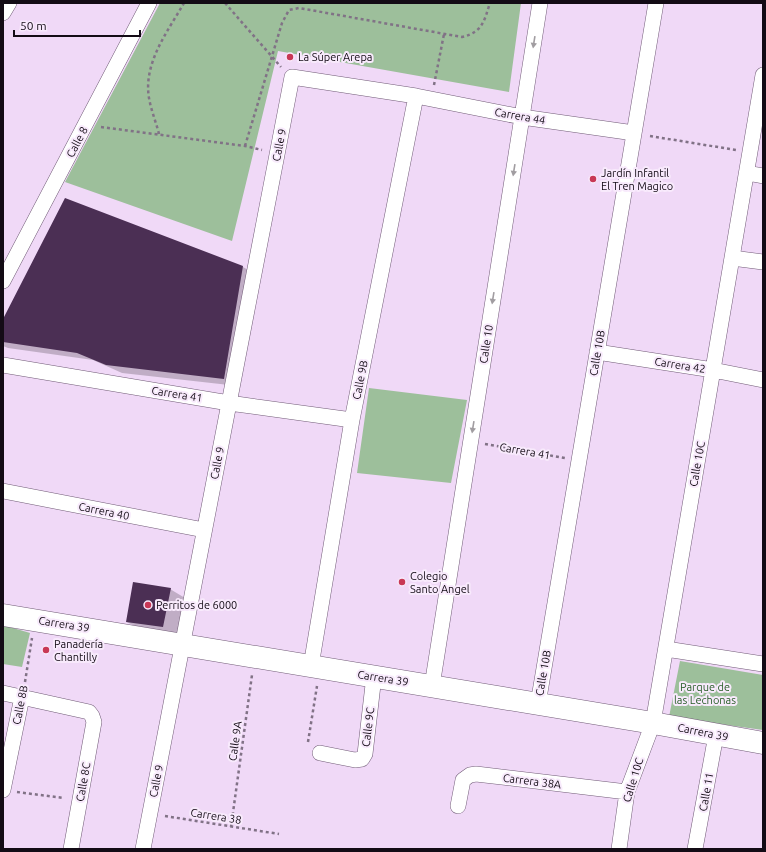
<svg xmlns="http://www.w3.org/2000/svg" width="766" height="852" font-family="Ubuntu,sans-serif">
<rect width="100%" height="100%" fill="#f0d9f7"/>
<path fill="#9dbf9b" d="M160 3H521L509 92 278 51 232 241 65 182Z
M369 388 467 400 451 483 357 473Z
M3 625 30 633 22 667 3 664Z
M680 661 763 675V730L669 717Z"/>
<path fill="#0003" d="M243 267 257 275 238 386 122 373 93 360 8 348 3 346V322Z
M170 589 185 598 178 635 142 630 127 622Z"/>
<path fill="#4b2f54" d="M65 198 243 266 224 379 106 365 77 353 3 342V319Z
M133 582 171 588 163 627 126 622Z"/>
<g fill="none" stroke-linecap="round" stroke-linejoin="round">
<defs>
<path id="street" d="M3 13 9 3
M747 173 763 176
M732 258 763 262
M3 281 149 3
M597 352 713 370 763 380
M3 365 229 403 352 420
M3 491 204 530
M666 649 763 664
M311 666 352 420 416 96
M432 686 540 3
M3 693 89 712 92 716 94 722 71 849
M538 704 656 3
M320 753 355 760 362 759 365 754 374 676
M3 790 22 697
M458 806 463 780 470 775 476 774 627 792
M143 849 292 77 416 96 522 117 634 133
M619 849 627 792 653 723 763 75
M695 849 716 735"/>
<path id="secondary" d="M3 615 653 723 763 743"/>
</defs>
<use href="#street" stroke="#715c77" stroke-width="16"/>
<use href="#secondary" stroke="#715c77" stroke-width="23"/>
<path stroke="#817286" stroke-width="2.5" stroke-dasharray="3 3" stroke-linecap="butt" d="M225 3 281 67
M434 85 444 34
M101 127 245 146 262 150
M159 134C156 122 151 110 149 98 143 63 168 31 184 3
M650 136 736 150
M245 146 282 23 289 10 299 8 462 37C483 32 484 21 490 3
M485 444 565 458
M25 682 32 638
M308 742 317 686
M17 792 64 798
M165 816 279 834
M231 827 252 675"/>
<use href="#street" stroke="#fff" stroke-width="15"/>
<use href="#secondary" stroke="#fff" stroke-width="22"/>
</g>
<defs><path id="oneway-solid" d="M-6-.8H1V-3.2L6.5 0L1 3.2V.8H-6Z"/></defs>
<g fill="#a19da1">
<use href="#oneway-solid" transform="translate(534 42) rotate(99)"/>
<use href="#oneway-solid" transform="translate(514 170) rotate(99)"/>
<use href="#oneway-solid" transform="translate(493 298) rotate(99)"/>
<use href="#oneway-solid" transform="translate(473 427) rotate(99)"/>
</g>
<g fill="#c83855" stroke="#f8eafc" stroke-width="1.5">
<circle cx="290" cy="57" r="4"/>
<circle cx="593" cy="179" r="4"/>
<circle cx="402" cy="582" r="4"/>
<circle cx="148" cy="605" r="4"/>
<circle cx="46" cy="650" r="4"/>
</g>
<g text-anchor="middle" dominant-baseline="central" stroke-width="4" stroke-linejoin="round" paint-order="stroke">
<g font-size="11" fill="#130b15" stroke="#f8eafc" text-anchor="start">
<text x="298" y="57">La Súper Arepa</text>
<text x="601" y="173">Jardín Infantil<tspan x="601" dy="13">El Tren Magico</tspan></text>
<text x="410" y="576">Colegio<tspan x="410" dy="13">Santo Angel</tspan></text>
<text x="156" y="605">Perritos de 6000</text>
<text x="54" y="644">Panadería<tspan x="54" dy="13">Chantilly</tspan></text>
</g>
<g font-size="11" fill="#130b15" stroke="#f8eafc">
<text transform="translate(520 116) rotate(10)">Carrera 44</text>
<text transform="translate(77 142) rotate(-62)">Calle 8</text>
<text transform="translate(279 145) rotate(-79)">Calle 9</text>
<text transform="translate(486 344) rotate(-81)">Calle 10</text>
<text transform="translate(597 353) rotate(-80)">Calle 10B</text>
<text transform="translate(680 365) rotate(9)">Carrera 42</text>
<text transform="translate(360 380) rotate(-79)">Calle 9B</text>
<text transform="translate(177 394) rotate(9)">Carrera 41</text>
<text transform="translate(525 451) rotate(10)">Carrera 41</text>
<text transform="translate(217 463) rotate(-79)">Calle 9</text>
<text transform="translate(697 464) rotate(-80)">Calle 10C</text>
<text transform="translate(104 511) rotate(11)">Carrera 40</text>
<text transform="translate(64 624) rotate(9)">Carrera 39</text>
<text transform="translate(543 673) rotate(-80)">Calle 10B</text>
<text transform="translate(383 678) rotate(9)">Carrera 39</text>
<text transform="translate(20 705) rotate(-79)">Calle 8B</text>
<text transform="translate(368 727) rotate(-83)">Calle 9C</text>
<text transform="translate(703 732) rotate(11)">Carrera 39</text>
<text transform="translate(235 741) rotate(-82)">Calle 9A</text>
<text transform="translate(633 780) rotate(-73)">Calle 10C</text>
<text transform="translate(156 781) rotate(-79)">Calle 9</text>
<text transform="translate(532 781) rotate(7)">Carrera 38A</text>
<text transform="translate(83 782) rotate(-80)">Calle 8C</text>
<text transform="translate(706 792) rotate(-80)">Calle 11</text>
<text transform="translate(216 816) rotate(9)">Carrera 38</text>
</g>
<g font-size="11" fill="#295e29" stroke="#f8eafc">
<text x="705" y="687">Parque de<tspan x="705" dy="13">las Lechonas</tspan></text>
</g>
</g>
<rect width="766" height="852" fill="none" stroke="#130b15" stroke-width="8"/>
<path d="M14 30v6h126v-6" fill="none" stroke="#130b15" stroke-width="2"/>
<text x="20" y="30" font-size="12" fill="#130b15" stroke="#f8eafc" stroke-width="3" paint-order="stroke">50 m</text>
</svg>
